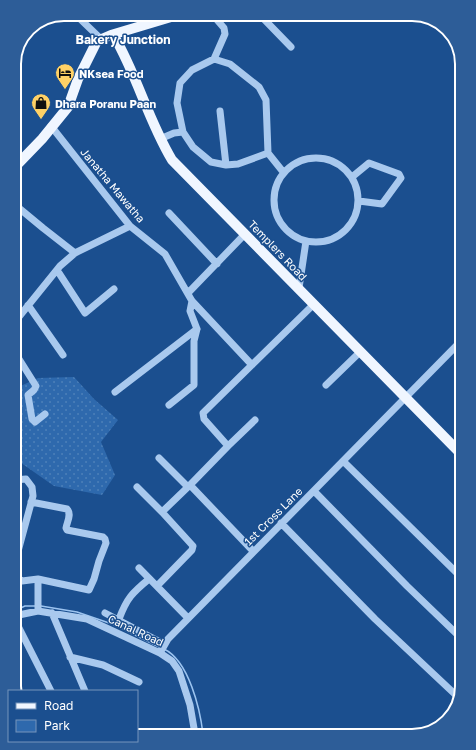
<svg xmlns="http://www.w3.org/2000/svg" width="476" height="750" font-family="'Golos Text',sans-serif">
<defs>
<pattern id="green-dots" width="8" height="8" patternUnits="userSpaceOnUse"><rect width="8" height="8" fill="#2e69ad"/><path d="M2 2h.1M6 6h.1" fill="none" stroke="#4d80b9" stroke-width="1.8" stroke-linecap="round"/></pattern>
</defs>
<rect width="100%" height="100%" fill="#1b4f8f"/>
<path fill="url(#green-dots)" d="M74 377 94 399 118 420 101 442 115 475 102 495 54 486 14 458V389L38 378Z"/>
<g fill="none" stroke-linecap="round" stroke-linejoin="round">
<path stroke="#9cc4f0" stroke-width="1.5" d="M41 606 77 612 115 625 161 648
M14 611 25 606H35
M164 649C189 661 200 709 203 734"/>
<path stroke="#a9c9ee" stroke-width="7" d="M75 14 101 39
M140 14 149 24
M212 14 224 28 225 34 214 59
M259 14 291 47
M220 111 226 165
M51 126 130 226 165 254 192 301 252 365
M160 139 174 133 183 132
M268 153 266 100 259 87 230 64 214 59 192 70 180 83 177 103 183 132 193 147 211 162 226 165 238 164 268 153 284 173
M274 200a42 42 0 1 1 84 0a42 42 0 1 1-84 0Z
M352 177 369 163 399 174 401 178 382 204 359 201
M14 204 43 228 75 253
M169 213 217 264
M14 265 16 267
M57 270 85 313 114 289
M299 288 306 241
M188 293 245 234
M28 305 63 355
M14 323 60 266 75 253 130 226
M14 351 36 386 34 390 28 395 32 419 35 422 45 414
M326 385 360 352
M115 392 197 329
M169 405 194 385V341L197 329 190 311 192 301
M228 446 255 420
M159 458 188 487
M343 461 462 578
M14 480 26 479 32 487 33 496 17 555 16 564 18 578 22 581 38 579 89 590 94 579 99 561 106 543 105 539 103 537 67 530 66 528C67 522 72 514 67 509L31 502
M137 487 162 512 193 546 192 550 157 586
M314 491 407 586 462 639
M162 512 190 485
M281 523 375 619 459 698
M253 551 190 485 228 446 204 419 203 413 314 304
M139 568 188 618
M38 579V611
M52 613 85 691
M105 613 164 644
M14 616 38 611 87 619 160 653 172 661 179 671 190 705 195 734
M14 618 51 691
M119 619C127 598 132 593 149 579
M160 653 168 639 462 340
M70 657 103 665 139 682"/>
<path stroke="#f0f6ff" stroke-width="10" d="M114 36C137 75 148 120 172 160L462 455
M14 168 42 139 68 107 78 79 97 41 111 35 181 14"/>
</g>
<defs>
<symbol id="hotel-pin" viewBox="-11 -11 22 30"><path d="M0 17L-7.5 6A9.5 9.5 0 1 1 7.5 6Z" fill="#ffd166" stroke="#1b4f8f"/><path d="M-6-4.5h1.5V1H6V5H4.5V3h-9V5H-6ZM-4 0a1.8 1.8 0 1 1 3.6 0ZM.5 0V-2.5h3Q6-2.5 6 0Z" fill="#111"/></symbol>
<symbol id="shop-pin" viewBox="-11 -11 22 30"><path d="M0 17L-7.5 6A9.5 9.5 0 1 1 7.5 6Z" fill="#ffd166" stroke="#1b4f8f"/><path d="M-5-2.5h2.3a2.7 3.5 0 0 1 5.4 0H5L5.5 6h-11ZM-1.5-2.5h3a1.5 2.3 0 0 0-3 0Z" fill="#111"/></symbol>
</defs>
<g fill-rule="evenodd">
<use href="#hotel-pin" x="54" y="62" width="22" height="30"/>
<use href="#shop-pin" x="30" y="92" width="22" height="30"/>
</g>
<g text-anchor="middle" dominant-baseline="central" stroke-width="3" stroke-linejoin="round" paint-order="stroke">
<g font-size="11" font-weight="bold" fill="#fff" stroke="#1b4f8f" text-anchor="start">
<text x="79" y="73">NKsea Food</text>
<text x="55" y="103">Dhara Poranu Paan</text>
</g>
<g font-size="11" fill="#fff" stroke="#1b4f8f">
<text transform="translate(113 185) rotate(50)">Janatha Mawatha</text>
<text transform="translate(278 250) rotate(46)">Templers Road</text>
<text transform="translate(273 516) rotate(-45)">1st Cross Lane</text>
<text transform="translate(136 630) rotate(25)">Canal Road</text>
</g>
<g font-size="12" font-weight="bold" fill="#fff" stroke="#1b4f8f">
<text x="123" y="39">Bakery Junction</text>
</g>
</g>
<path d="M0 0H476V750H0ZM64 21H412A43 43 0 0 1 455 64V686A43 43 0 0 1 412 729H64A43 43 0 0 1 21 686V64A43 43 0 0 1 64 21Z" fill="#2d5d98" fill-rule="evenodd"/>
<path fill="none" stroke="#fff" stroke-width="2" d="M64 21H412A43 43 0 0 1 455 64V686A43 43 0 0 1 412 729H64A43 43 0 0 1 21 686V64A43 43 0 0 1 64 21Z"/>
<rect x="8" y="690" width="130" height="52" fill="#1b4f8f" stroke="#7695bc"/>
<rect x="16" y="703" width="20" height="6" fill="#f0f6ff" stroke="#7695bc"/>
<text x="44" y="710" font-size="12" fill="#ffffff">Road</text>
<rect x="16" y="720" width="20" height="12" fill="#2e69ad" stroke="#7695bc"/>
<text x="44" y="730" font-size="12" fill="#ffffff">Park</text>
</svg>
